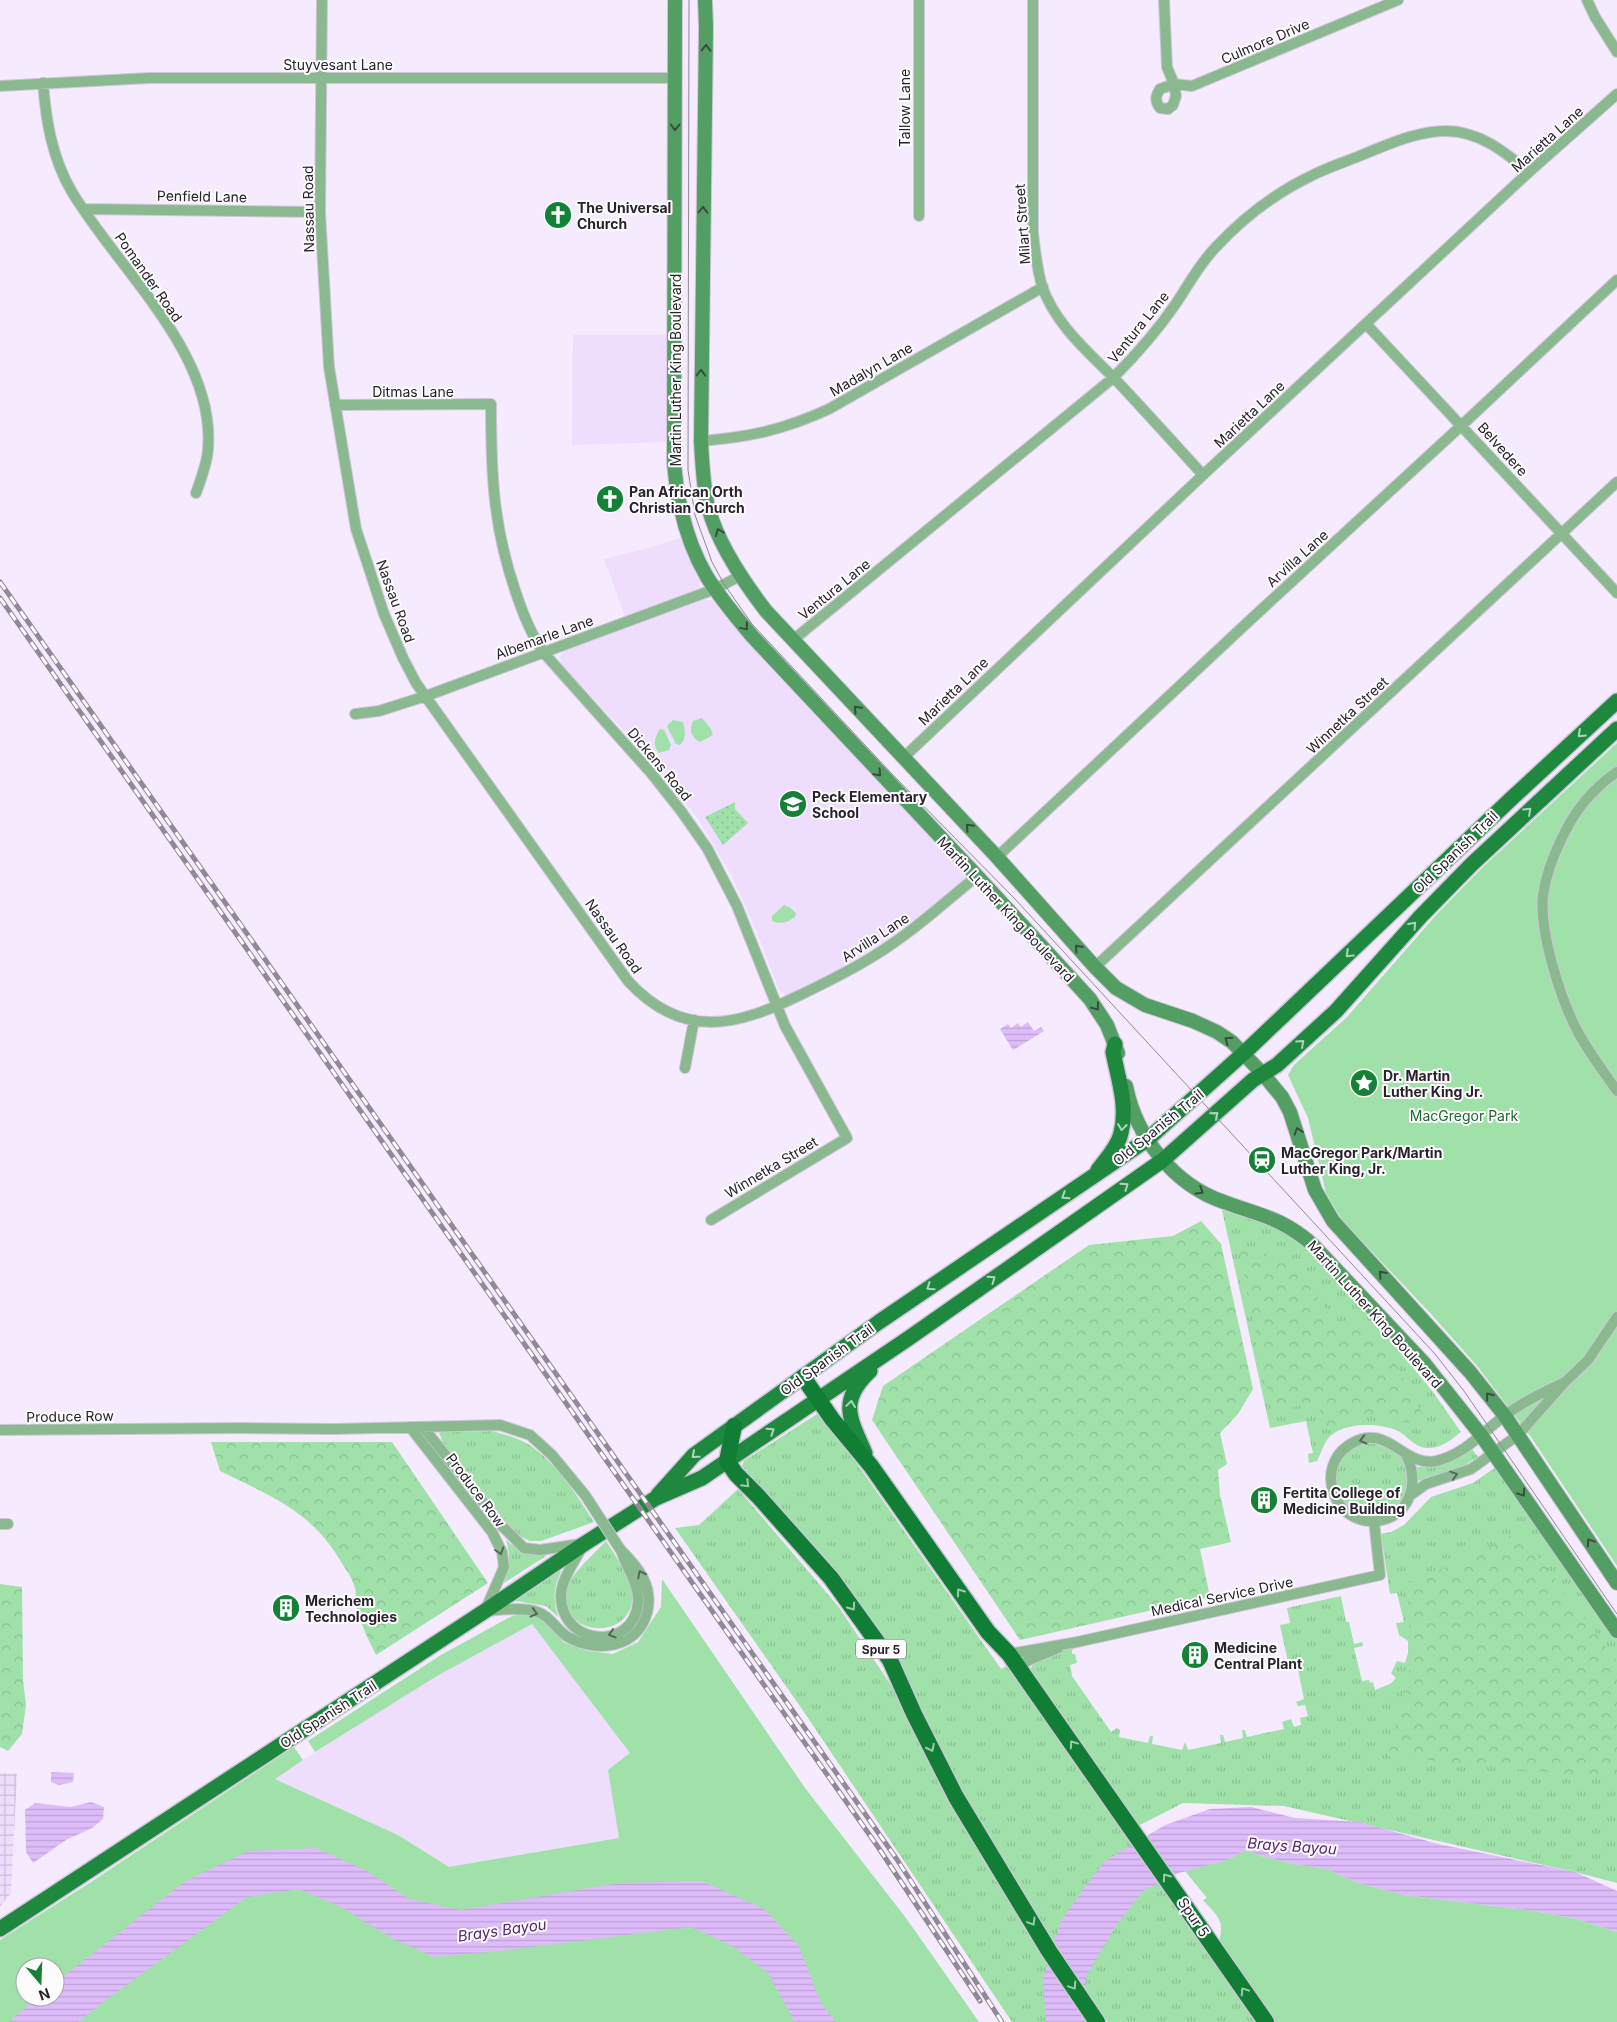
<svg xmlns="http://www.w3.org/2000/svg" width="1617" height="2022" font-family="Inter,sans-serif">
<defs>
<pattern id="industrial-grid" width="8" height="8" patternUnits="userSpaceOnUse" patternTransform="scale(1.25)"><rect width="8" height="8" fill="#eeddfd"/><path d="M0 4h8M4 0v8" fill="none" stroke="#ccbdd9"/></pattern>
<pattern id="grass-tufts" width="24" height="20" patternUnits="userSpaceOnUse" patternTransform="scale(1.25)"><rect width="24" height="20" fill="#9fe1a9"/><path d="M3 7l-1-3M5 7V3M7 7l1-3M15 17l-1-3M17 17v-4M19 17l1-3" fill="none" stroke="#89c192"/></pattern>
<pattern id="forest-crowns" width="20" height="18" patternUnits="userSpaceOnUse" patternTransform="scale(1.25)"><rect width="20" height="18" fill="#9fe1a9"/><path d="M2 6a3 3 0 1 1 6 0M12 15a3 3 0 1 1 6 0" fill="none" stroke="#89c192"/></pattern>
<pattern id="garden-dots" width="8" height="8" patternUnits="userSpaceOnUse" patternTransform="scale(1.25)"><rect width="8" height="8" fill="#9fe1a9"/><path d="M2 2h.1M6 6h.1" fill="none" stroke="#89c192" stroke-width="1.8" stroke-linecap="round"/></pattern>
<pattern id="water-rules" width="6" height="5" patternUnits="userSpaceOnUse" patternTransform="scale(1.25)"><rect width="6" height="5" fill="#ddbcf9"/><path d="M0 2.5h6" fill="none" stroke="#bea1d6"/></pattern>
</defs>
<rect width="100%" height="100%" fill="#f5eafe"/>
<path fill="#eeddfd" d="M573 335H669L668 442 572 445Z
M683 537 701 579 700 586 695 590 625 616 604 559 652 547Z
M705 600H710L716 602 836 736 962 871 965 876 962 882 937 903 881 944 827 976 786 995 779 990 756 930 732 876 698 819 652 760 561 664 560 657 564 651Z
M532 1624 631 1753 608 1770 619 1838 449 1867 398 1835 274 1778 437 1676Z"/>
<path fill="url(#industrial-grid)" d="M0 1773 17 1774 11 1893 0 1907Z"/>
<path fill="url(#grass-tufts)" d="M1222 1210 1275 1227 1299 1241 1386 1335 1433 1392 1461 1432C1451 1440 1440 1449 1426 1448 1415 1447 1409 1438 1400 1432 1382 1422 1340 1421 1327 1440 1323 1446 1320 1455 1317 1461L1309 1463 1308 1454 1313 1453 1306 1421 1270 1428Z
M817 1414H822L1001 1669 1008 1665 1260 2022H1108L1062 1957 988 1835 961 1790 906 1678 872 1625 830 1564 742 1466 744 1461Z
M492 1431C507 1435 523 1439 535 1449 560 1468 577 1496 594 1522L541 1541H530L520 1536 512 1529 443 1443 439 1432Z
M1335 1480a37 37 0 1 1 74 0a37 37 0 1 1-74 0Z
M1472 1449 1478 1457 1462 1467 1422 1481 1418 1480 1417 1467 1446 1464Z
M1496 1467 1617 1639V1883L1575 1872 1284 1806 1183 1803 1138 1826 1030 1671C1034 1655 1056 1652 1069 1647L1074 1650H1072V1654H1075L1077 1663 1070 1665 1072 1676 1111 1732 1117 1728 1120 1730 1119 1737 1148 1743 1150 1736H1153L1152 1744 1182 1750 1185 1742 1188 1750 1221 1743 1220 1735H1223L1225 1742 1243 1738 1242 1730H1245L1247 1737 1284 1729 1282 1722 1291 1719 1294 1727 1301 1725 1300 1718 1308 1716 1305 1705 1298 1706 1296 1702 1304 1699 1298 1670 1290 1671 1280 1625 1290 1623 1287 1608 1341 1596 1346 1622H1349L1354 1644 1362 1642 1363 1646 1354 1648 1362 1681 1369 1680 1370 1683 1373 1682 1375 1690 1390 1684 1396 1678 1391 1673 1397 1661 1405 1663 1408 1653V1641L1399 1635 1396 1623 1404 1622 1397 1593 1390 1594 1381 1534 1391 1532 1404 1525 1431 1497 1473 1483Z
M738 1489 838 1606 905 1706 956 1809 984 1862 1088 2022H1012L804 1712 675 1528 699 1525Z
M506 1540C520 1552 527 1554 546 1553V1556L504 1583C509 1567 511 1556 506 1540Z
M606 1541C614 1553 630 1577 632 1592 637 1640 563 1640 565 1594 566 1578 595 1553 606 1541Z
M559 1570 561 1571C553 1590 553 1597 558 1617L546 1606 516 1601 515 1599Z"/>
<path fill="url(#forest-crowns)" d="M1201 1221 1221 1244 1253 1389 1238 1414 1220 1433 1227 1464 1218 1470 1220 1495 1231 1542 1200 1549 1210 1597 1020 1640 872 1420 883 1386 1089 1245 1173 1236Z
M1239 1247 1295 1262 1339 1329 1356 1319 1386 1346 1428 1424 1402 1422 1384 1417 1368 1416 1324 1428 1318 1403 1271 1410Z
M392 1442 488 1583 376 1655C368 1639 361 1625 357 1608 355 1601 357 1592 354 1585 352 1578 347 1571 343 1565 313 1512 273 1497 220 1471L211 1442Z
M1519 1531 1617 1662V1779L1387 1756 1411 1663 1407 1582 1462 1561Z
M0 1584 22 1587 23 1680 26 1705 22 1734 8 1751 0 1747Z"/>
<path fill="#9fe1a9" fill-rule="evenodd" d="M702 718 711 729 713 735 700 742C691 737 689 730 693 721Z
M673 720 683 722C685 731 687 738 680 745L676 744 667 726Z
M660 729 664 730 671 745 669 750 659 753C652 745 655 737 660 729Z
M1617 743V1566L1531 1437 1478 1367 1431 1314 1342 1220 1326 1193 1308 1118 1288 1075 1294 1065 1347 1017 1437 914 1484 866Z
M784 905 789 907 796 913 795 917C788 922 781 925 772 921V916Z
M662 1579 805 1788 906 1918 979 2022H0V1940L91 1882 294 1747 303 1760 275 1779 398 1835 449 1867 619 1838 608 1770 630 1753 532 1624 437 1676 315 1752 308 1741 441 1655 512 1616 528 1612 550 1622 563 1642 588 1651 613 1654 638 1642 661 1607ZM25 1967H55V1997H25Z
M1246 1850 1261 1856 1294 1864 1327 1869 1355 1882 1404 1895 1535 1911 1577 1919 1617 1932V2022H1273L1219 1941C1225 1919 1217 1916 1203 1900L1207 1898 1185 1871 1227 1860Z"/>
<path fill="url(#garden-dots)" d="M735 802V809L748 823 723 845 705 817Z"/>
<path fill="url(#water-rules)" d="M1028 1022 1034 1031 1041 1027 1044 1031 1013 1050 1000 1029 1008 1024 1011 1028 1018 1023 1021 1027Z
M51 1772 74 1773 73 1782 59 1785 51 1782Z
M91 1802 104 1807 103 1819 92 1828 66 1840 33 1863 26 1852 25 1810 35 1803 71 1807Z
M1251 1807 1295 1818 1360 1822 1438 1844 1575 1872 1617 1891V1932L1577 1919 1535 1911 1404 1895 1355 1882 1327 1869 1294 1864 1261 1856 1246 1850 1227 1860 1179 1873 1143 1891 1117 1924 1086 1976 1085 2022H1046L1043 1978 1061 1921 1086 1885 1105 1861 1165 1825 1210 1809Z
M316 1848 367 1871 409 1899 461 1910 619 1883 702 1881 764 1909 798 1945 821 2003 836 2022H795L768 1973 732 1946 691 1927 500 1951 434 1957 391 1938 343 1908 299 1889 247 1897 110 1997 78 2022H9L37 1997H55V1983L184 1882 248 1851Z"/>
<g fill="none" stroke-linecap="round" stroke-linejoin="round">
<defs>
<path id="minor" d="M322 0 320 212 329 367 356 529 384 614 403 658 416 683 628 981C650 1005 678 1022 711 1022 741 1022 771 1009 798 996 823 984 848 972 872 957 910 934 943 904 977 876
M919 0V216
M1033 0V233C1035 251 1037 269 1042 286 1055 324 1088 352 1115 379 1145 411 1174 443 1203 475
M1164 0 1167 67 1174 84 1176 96 1173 105 1168 109 1160 108C1155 101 1155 97 1160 89L1174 84 1192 86 1398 0
M1587 0 1595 17 1617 52
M43 83C46 121 52 158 72 192 118 269 216 354 208 449 207 464 201 479 196 493
M0 86 149 78H676
M84 209 320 212
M1367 325 1617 593
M335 405 491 404C491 474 493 527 516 593 523 614 531 634 543 652L651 773 681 811 707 848 737 906 785 1026 847 1138 711 1220
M701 441C750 437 783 430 829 409L1043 287
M793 640 1113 378C1137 354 1158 330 1177 302 1189 284 1200 263 1216 247 1244 217 1277 192 1313 175 1331 166 1351 160 1369 152 1394 142 1419 131 1446 131 1479 131 1505 152 1529 172
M355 714 379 711 426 696 715 589 740 576
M903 758 1203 475 1529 172 1617 94
M1617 772C1592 789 1575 810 1562 838 1553 856 1546 875 1543 895 1539 932 1561 1001 1579 1034 1590 1054 1604 1072 1617 1091
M997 857 1249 621 1462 425 1617 280
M1095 967 1617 482
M685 1068 694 1020
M410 1427 492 1532 502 1552 504 1567 485 1611C501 1610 520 1607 535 1611 550 1615 556 1630 568 1637 597 1653 637 1649 647 1613 654 1586 638 1567 620 1549
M423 1427 503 1527 524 1548 540 1550 580 1544
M0 1430 242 1428 335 1429 500 1425 530 1435 552 1455 585 1495
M1406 1455C1421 1483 1409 1518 1376 1521 1334 1525 1314 1468 1349 1445 1387 1420 1403 1468 1436 1461 1467 1454 1487 1427 1511 1411 1528 1399 1547 1391 1565 1382
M1412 1494 1426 1484 1471 1469 1518 1435 1565 1382 1588 1360 1617 1317
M0 1524H8
M582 1547C575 1561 560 1581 561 1597 562 1646 633 1652 638 1603 640 1586 627 1568 622 1553
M1009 1654 1077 1642 1380 1575 1374 1521
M1018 1666 1031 1659 1058 1648"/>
<path id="secondary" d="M675 0 674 462C677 501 687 543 707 577 720 598 736 617 752 636L977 876 1090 999 1107 1025 1118 1053
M705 0 706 27 701 441C702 461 703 482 707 502 715 540 743 581 766 611L997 857 1095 967 1116 988 1145 1005 1193 1021 1217 1032 1232 1042 1263 1074 1282 1097 1290 1112 1315 1190 1333 1221 1470 1372 1505 1416 1617 1583
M1126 1086C1136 1137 1174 1185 1224 1202 1261 1216 1281 1217 1313 1245L1424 1363 1481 1435 1617 1631"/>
<path id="primary" d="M1098 1170C1106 1159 1118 1147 1121 1133 1128 1106 1118 1078 1113 1052L1115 1044
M865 1453C850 1419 838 1401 870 1371
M658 1495 694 1455 879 1322 1148 1139 1244 1053 1511 799 1617 701
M0 1929 485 1611 584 1544 656 1498 702 1478 909 1338 1163 1160 1253 1080 1277 1065 1336 1011 1421 916 1472 864 1617 729"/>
<path id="trunk" d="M803 1377 832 1419 871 1466 988 1632 1009 1654 1266 2022
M734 1426 727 1461 736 1474 758 1496 831 1578 890 1660 914 1714 956 1797 1049 1951 1097 2022"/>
</defs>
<use href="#minor" stroke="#d0c6d9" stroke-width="12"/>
<use href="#secondary" stroke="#d0c6d9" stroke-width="16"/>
<use href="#primary" stroke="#d0c6d9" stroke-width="18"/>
<use href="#trunk" stroke="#d0c6d9" stroke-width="19"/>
<use href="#minor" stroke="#8ab990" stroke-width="10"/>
<use href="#secondary" stroke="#539e62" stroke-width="14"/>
<use href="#primary" stroke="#1e893e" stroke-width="15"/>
<use href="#trunk" stroke="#117e36" stroke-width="16"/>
<path stroke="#918898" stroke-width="1" d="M689 0 688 470 695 515 712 562 724 584 752 624 892 774 1014 898 1435 1354 1464 1391 1617 1614"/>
<defs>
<path id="rail" d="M0 582 896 1858 1002 2022
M0 598 878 1847 980 2001"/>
</defs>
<use href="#rail" stroke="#918898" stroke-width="5"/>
<use href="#rail" stroke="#fcfcfc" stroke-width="3" stroke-dasharray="9" stroke-linecap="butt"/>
<defs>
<path id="minor-bridge" d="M585 1495 620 1549"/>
</defs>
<use href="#minor-bridge" stroke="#d0c6d9" stroke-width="12" stroke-linecap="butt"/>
<use href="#minor-bridge" stroke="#8ab990" stroke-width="10"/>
</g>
<defs><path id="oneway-chevron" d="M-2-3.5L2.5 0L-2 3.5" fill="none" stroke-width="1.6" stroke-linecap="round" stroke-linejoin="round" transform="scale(1.25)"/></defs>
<g stroke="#384d40">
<use href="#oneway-chevron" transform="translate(706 48) rotate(-89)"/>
<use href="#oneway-chevron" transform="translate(675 127) rotate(91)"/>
<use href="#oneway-chevron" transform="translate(703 210) rotate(-89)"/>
<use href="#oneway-chevron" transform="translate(701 373) rotate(-89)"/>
<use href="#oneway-chevron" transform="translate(719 532) rotate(-113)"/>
<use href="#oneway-chevron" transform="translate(745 627) rotate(50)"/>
<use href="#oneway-chevron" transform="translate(857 709) rotate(-133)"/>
<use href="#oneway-chevron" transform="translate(878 773) rotate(47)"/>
<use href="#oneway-chevron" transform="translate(969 827) rotate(-133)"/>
<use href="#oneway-chevron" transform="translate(1078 948) rotate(-132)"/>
<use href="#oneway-chevron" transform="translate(1096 1007) rotate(53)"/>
<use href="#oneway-chevron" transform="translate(1228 1040) rotate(-145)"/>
<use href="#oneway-chevron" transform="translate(1298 1131) rotate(-109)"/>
<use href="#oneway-chevron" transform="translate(1200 1191) rotate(32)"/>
<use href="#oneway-chevron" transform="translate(1382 1274) rotate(-132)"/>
<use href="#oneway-chevron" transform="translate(1489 1396) rotate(-128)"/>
<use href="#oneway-chevron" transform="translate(1522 1493) rotate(56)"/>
<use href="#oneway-chevron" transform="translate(1590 1542) rotate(-124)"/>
</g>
<g stroke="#aed4ba">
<use href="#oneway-chevron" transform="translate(1581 734) rotate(137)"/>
<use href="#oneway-chevron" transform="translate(1528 811) rotate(-43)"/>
<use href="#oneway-chevron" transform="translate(1413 925) rotate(-48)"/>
<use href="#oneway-chevron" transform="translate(1349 954) rotate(136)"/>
<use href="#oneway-chevron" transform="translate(1301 1043) rotate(-42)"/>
<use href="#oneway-chevron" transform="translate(1215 1115) rotate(-41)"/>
<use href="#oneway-chevron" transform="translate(1122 1127) rotate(97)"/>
<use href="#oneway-chevron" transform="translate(1125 1186) rotate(-35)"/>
<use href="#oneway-chevron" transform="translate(1065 1196) rotate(147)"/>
<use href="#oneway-chevron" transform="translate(992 1279) rotate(-35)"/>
<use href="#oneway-chevron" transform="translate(930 1287) rotate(145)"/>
<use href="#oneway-chevron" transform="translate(851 1404) rotate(-82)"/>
<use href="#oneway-chevron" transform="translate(771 1431) rotate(-34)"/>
<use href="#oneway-chevron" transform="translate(695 1455) rotate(139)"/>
</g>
<g stroke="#55665a">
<use href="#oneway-chevron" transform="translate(1363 1440) rotate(167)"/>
<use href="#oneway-chevron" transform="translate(1454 1475) rotate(-18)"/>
<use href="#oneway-chevron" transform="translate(500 1551) rotate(72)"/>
<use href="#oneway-chevron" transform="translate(641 1574) rotate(-117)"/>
<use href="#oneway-chevron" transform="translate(534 1613) rotate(15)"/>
<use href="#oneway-chevron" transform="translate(612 1634) rotate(163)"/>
</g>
<g stroke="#9ecaad">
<use href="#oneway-chevron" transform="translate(746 1484) rotate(45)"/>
<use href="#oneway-chevron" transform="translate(960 1592) rotate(-125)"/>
<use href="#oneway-chevron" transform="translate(852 1607) rotate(55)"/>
<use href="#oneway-chevron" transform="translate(1073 1744) rotate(-125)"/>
<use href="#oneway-chevron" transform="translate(931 1748) rotate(63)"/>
<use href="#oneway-chevron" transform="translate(1166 1877) rotate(-125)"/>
<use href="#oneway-chevron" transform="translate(1032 1922) rotate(59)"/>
<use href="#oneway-chevron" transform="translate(1073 1986) rotate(56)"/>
<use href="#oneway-chevron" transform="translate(1244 1991) rotate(-124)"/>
</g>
<defs>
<symbol id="church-disc" viewBox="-11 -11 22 22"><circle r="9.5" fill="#148137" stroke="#fcfcfc"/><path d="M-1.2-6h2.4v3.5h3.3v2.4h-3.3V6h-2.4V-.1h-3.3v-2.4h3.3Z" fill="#fff"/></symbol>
<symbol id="school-disc" viewBox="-11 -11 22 22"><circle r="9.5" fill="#148137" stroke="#fcfcfc"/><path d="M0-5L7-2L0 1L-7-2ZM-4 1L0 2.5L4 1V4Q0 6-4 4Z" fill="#fff"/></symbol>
<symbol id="sight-disc" viewBox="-11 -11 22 22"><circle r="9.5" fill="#148137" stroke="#fcfcfc"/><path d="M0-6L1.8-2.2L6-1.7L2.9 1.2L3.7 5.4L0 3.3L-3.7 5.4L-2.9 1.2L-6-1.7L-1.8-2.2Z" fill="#fff"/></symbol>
<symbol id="station-disc" viewBox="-11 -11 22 22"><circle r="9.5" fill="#148137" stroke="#fcfcfc"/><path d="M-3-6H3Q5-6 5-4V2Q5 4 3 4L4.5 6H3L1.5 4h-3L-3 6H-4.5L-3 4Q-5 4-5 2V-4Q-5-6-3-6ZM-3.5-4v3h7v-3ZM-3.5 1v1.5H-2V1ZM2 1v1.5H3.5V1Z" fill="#fff"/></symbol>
<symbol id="building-disc" viewBox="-11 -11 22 22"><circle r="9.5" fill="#148137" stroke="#fcfcfc"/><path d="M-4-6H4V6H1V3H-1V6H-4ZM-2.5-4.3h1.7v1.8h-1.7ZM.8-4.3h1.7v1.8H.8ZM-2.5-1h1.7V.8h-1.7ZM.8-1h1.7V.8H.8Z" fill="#fff"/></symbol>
</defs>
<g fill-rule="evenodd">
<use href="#church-disc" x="542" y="199" width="32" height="32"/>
<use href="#church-disc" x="594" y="483" width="32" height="32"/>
<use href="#school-disc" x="777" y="788" width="32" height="32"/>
<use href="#sight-disc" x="1348" y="1067" width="32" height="32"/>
<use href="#station-disc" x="1246" y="1144" width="32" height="32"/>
<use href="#building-disc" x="1248" y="1484" width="32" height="32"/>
<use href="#building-disc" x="270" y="1592" width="32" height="32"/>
<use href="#building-disc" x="1179" y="1639" width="32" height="32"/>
</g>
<g text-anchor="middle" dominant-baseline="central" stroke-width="4" stroke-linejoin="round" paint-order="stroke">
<rect fill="#fcfcfc" stroke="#68636c" stroke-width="1" x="856" y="1639.5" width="50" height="19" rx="4"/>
<g font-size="12" font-weight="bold" fill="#29222e">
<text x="881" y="1649">Spur 5</text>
</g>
<g font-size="14" fill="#29222e" stroke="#fcfcfc">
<text transform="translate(1265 41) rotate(-23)">Culmore Drive</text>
<text x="338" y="64">Stuyvesant Lane</text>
<text transform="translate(904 108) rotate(-90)">Tallow Lane</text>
<text transform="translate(1547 139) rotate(-42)">Marietta Lane</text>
<text transform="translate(202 196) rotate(1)">Penfield Lane</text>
<text transform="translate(308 209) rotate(-91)">Nassau Road</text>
<text transform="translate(1022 224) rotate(-94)">Milart Street</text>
<text transform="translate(149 277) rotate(55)">Pomander Road</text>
<text transform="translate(1138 327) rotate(-51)">Ventura Lane</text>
<text transform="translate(871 369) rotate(-30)">Madalyn Lane</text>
<text transform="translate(675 370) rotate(-90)">Martin Luther King Boulevard</text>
<text x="413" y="391">Ditmas Lane</text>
<text transform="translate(1249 414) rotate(-43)">Marietta Lane</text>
<text transform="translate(1503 449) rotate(48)">Belvedere</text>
<text transform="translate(1297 558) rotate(-42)">Arvilla Lane</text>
<text transform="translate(834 589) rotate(-39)">Ventura Lane</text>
<text transform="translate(396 601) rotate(70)">Nassau Road</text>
<text transform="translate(544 637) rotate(-20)">Albemarle Lane</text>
<text transform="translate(953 691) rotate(-44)">Marietta Lane</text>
<text transform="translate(1347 715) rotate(-43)">Winnetka Street</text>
<text transform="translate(660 764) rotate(50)">Dickens Road</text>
<text transform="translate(1455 852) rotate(-44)">Old Spanish Trail</text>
<text transform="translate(1006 909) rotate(47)">Martin Luther King Boulevard</text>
<text transform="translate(614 936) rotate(55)">Nassau Road</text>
<text transform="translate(875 937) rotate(-33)">Arvilla Lane</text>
<text transform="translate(1158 1127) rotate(-39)">Old Spanish Trail</text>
<text transform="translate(771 1167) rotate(-31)">Winnetka Street</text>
<text transform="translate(1375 1314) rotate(48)">Martin Luther King Boulevard</text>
<text transform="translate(827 1359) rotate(-36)">Old Spanish Trail</text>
<text transform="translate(70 1416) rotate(-1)">Produce Row</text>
<text transform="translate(476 1490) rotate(53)">Produce Row</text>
<text transform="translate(1222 1596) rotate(-12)">Medical Service Drive</text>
<text transform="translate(328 1714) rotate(-33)">Old Spanish Trail</text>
<text transform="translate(1194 1917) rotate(56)">Spur 5</text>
</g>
<g font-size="14" font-weight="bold" fill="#29222e" stroke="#fcfcfc" text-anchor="start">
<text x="577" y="207">The Universal<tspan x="577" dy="16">Church</tspan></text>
<text x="629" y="491">Pan African Orth<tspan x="629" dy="16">Christian Church</tspan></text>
<text x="812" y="796">Peck Elementary<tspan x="812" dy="16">School</tspan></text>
<text x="1383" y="1075">Dr. Martin<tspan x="1383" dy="16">Luther King Jr.</tspan></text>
<text x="1281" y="1152">MacGregor Park/Martin<tspan x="1281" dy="16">Luther King, Jr.</tspan></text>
<text x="1283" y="1492">Fertita College of<tspan x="1283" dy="16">Medicine Building</tspan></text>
<text x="305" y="1600">Merichem<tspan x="305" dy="16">Technologies</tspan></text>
<text x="1214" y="1647">Medicine<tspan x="1214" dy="16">Central Plant</tspan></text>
</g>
<g font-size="14" fill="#1c6730" stroke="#fcfcfc">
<text x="1464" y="1115">MacGregor Park</text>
</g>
<g font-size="15" font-style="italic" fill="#58247a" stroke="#fcfcfc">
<text transform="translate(1292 1846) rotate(4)">Brays Bayou</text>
<text transform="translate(502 1930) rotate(-8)">Brays Bayou</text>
</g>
</g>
<g transform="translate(40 1982) rotate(161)"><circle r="24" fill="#fcfcfc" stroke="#a8a5aa"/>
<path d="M0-4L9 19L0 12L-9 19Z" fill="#148137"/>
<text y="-8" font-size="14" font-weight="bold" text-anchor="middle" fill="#29222e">N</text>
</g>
</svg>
